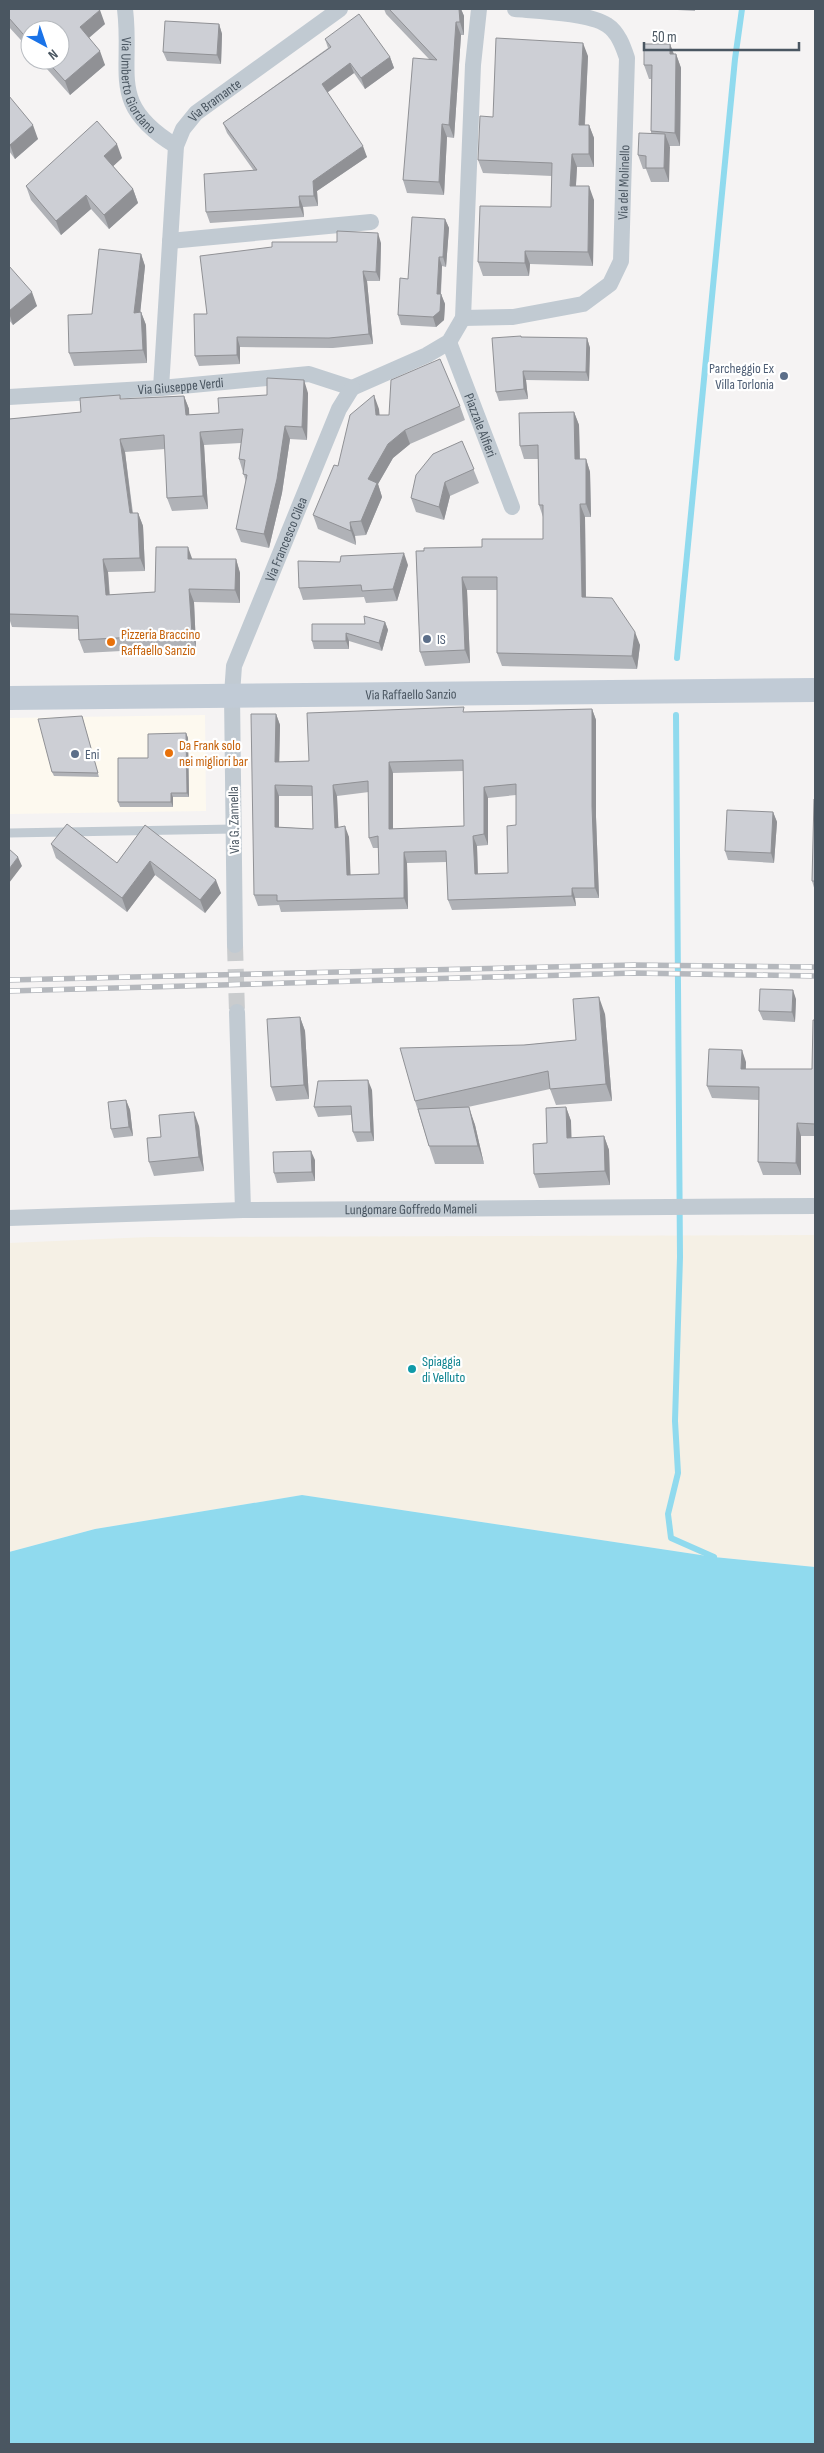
<svg xmlns="http://www.w3.org/2000/svg" width="824" height="2453" font-family="'Sofia Sans Condensed',sans-serif">
<rect width="100%" height="100%" fill="#f5f3f3"/>
<path fill="#fdf9ef" d="M205 715 206 811 9 814V718Z"/>
<path fill="#f5f0e5" d="M815 1235V1567L714 1557 302 1495 95 1529 9 1552V1243L149 1237Z"/>
<path fill="#90daee" d="M302 1495 714 1557 815 1567V2444H9V1552L95 1529Z"/>
<g fill="none" stroke-linecap="round" stroke-linejoin="round">
<path stroke="#90daee" stroke-width="6" d="M677 658 735 59 742 9
M676 715 680 1257 675 1421 678 1473 668 1514 671 1538 714 1557"/>
<path stroke="#caccce" stroke-width="16" stroke-dasharray="16 8" stroke-linecap="butt" d="M235 945 237 1012"/>
<path stroke="#c1cad2" stroke-width="9" d="M9 833 234 829"/>
<g stroke="#c1cad2" stroke-width="16">
<path id="s1" d="M125 9C133 74 107 104 176 146"/>
<path d="M170 241 371 222"/>
<path id="s2" d="M463 318 513 317 583 304 610 284 621 261 627 58C623 46 618 32 607 25 590 13 538 11 515 9"/>
<path id="s3" d="M449 342 512 507"/>
<path id="s4" d="M161 388 176 146 183 129 196 113 340 9"/>
<path d="M352 388 427 355 449 342 463 318 473 65 479 9"/>
<path id="s5" d="M9 397 161 388 309 374 352 388"/>
<path id="s6" d="M235 945 232 694 234 666 339 409 352 388"/>
<path d="M237 1012 243 1210"/>
<path id="s7" d="M9 1218 243 1210 815 1206"/>
</g>
<path stroke="#c1cbd6" stroke-width="24" id="s8" d="M9 698 815 690"/>
<defs>
<path id="rail" d="M9 980 634 965 815 967
M9 991 634 973 815 976"/>
</defs>
<use href="#rail" stroke="#b5b8bd" stroke-width="5.5"/>
<use href="#rail" stroke="#fff" stroke-width="4" stroke-dasharray="11" stroke-linecap="butt"/>
</g>
<path fill="#b0b2b7" fill-rule="evenodd" d="M9 9 105 24 89 38 105 65 70 95 39 60H60L30 30V50L9 27Z
M384 9H461L464 16V35H461L454 138 447 137 444 195 407 193 403 180 429 59 386 14Z
M660 9H695V11Z
M219 24 222 34 221 64 167 61 163 52Z
M325 39 390 57 394 68 365 89 354 73 327 93 367 157 317 191 318 206 303 207 304 217 210 223 206 212 254 171 227 133 223 123 328 48Z
M670 44 674 54H676L681 68 680 146H669V182H651L646 169H643L638 155 651 134V79H649L644 65Z
M588 56 585 125H589L594 138V167H577L576 186 594 200 593 266 530 264 529 276H483L478 262 551 207 552 176 483 173 478 160 493 117Z
M9 96 38 139 15 159 9 151Z
M122 158 113 166 133 189 138 203 109 229 91 209 61 235 31 200 26 186Z
M445 219 449 228 446 267 442 266 441 294 445 304 444 320 436 327 401 325 398 315 408 279Z
M381 243 380 281H367L373 344 333 348 240 347V364L199 366 195 356 207 314Z
M141 254 145 266 140 312H141L146 325 147 363 74 366 69 353 92 314Z
M9 266 37 306 13 325 9 320Z
M521 337 587 338 590 348 589 381 526 380 528 399 499 401 496 392Z
M308 393 307 440 290 439 282 493 269 548 241 542 236 529 246 482 239 459 241 443 204 445 208 509 172 511 167 498 165 449 125 452 133 513H138L143 526 145 571 108 572 110 595 155 592 192 559H236L240 573V603L194 602 196 647 84 653 79 640V629L12 627 9 618V419L81 412 120 395 121 399 184 396 189 409V415L219 413Z
M460 406 465 420 410 444 393 458 378 484 382 497 366 535 355 536 356 545 318 529 313 515 338 466 379 409V415H389Z
M574 412 579 425 580 459H586L590 472 591 517H585L586 597 640 645 637 669 502 666 497 653V590H467L470 663 425 666 420 652 416 551 482 547 543 539V517L539 505 538 459H524L520 446Z
M462 441 479 483 450 496 444 520 416 512 411 498Z
M408 565 397 601 366 603 364 597 303 600 299 588Z
M385 622 388 630 382 651 349 641V649H314L312 641 365 624Z
M592 709 596 720V817L599 898H575L576 906 452 910 448 900 447 862 407 863 408 909 281 912 279 905 258 906 254 895 276 714 280 725 279 762 309 761 465 712ZM463 771 464 826 393 829V773ZM369 792V838L373 848H379V874L350 875 349 837 338 827 337 796ZM516 795V825L508 873 478 874 477 846 488 845V798ZM279 796H312L313 829 279 827Z
M82 716 99 777 54 776 52 772Z
M186 733 188 738 189 797H173V807H120L118 802 148 758Z
M815 799V891L812 881Z
M773 812 777 822 774 863 728 860 725 851Z
M145 825 221 893 205 913 155 875 127 912 56 858 51 844 117 863Z
M796 999 795 1022 763 1020 759 1011Z
M605 1014 612 1101 556 1105 550 1089 468 1107 475 1125 484 1164H435L429 1146 415 1101 524 1045 576 1040Z
M300 1017 305 1031 309 1099 276 1101 271 1087Z
M815 1020V1136H801V1175H763L758 1162 759 1100 712 1098 707 1086 746 1062V1069H812Z
M372 1090 374 1141 357 1142 353 1132 351 1115 318 1117 314 1107Z
M126 1100 130 1110 133 1136 114 1138 111 1129Z
M566 1107 571 1121V1138L604 1136 609 1150 610 1185 539 1188 534 1174 547 1143Z
M199 1126 204 1171 154 1176 149 1162 161 1137Z
M315 1160V1181L277 1183 274 1173Z"/>
<path fill="#909195" d="M459 9H461L464 16V35L460 22Z
M100 10 105 24 85 41 80 27Z
M456 22 461 35 454 138 449 125Z
M219 24 222 34 221 64 217 55Z
M583 43 588 56 584 138 579 125Z
M670 44 675 58 670 54Z
M100 51 105 65 70 95 65 81Z
M676 54 681 68 680 146 675 133Z
M390 57 394 68 365 89 361 78Z
M350 63 354 73 325 94 322 84Z
M442 124 447 137 444 195 439 182Z
M33 125 38 139 15 159 10 145Z
M589 125 594 138V167L589 154Z
M665 134 670 147 669 182 664 168Z
M117 144 122 158 109 170 104 156Z
M363 146 367 157 317 191 318 206 314 196 313 181Z
M572 154 577 167 575 199 570 186Z
M589 186 594 200 593 266 588 252Z
M133 189 138 203 109 229 104 215Z
M86 195 91 209 61 235 56 221Z
M299 196 303 207 304 217 300 207Z
M445 219 449 228 446 267 443 257Z
M378 233 381 243 380 281 376 272Z
M525 251 530 264 529 276 525 263Z
M141 254 145 266 139 325 134 313Z
M439 257 442 266 440 304 437 294Z
M363 271 367 281 373 344 369 334Z
M32 292 37 306 13 325 9 313V311Z
M441 294 445 304 444 320 436 327 433 317Z
M141 312 146 325 147 363 143 350Z
M237 337 240 347V364L237 355Z
M587 338 590 348 589 381 586 372Z
M523 371 526 380 528 399 524 389Z
M304 380 308 393 307 440 302 427Z
M374 395 379 409 381 429 376 415Z
M184 396 189 409 190 428 186 415Z
M574 412 579 425 580 472 575 459Z
M285 426 290 439 282 493 269 548 264 534Z
M405 430 410 444 393 458 378 484 382 497 366 535 361 521 368 479 388 444Z
M200 432 204 445 208 509 203 496Z
M120 439 125 452 134 527 130 513Z
M586 459 590 472 591 517 586 504Z
M445 482 450 496 444 520 439 507Z
M580 504 585 517 586 610 582 597Z
M138 513 143 526 145 571 140 558Z
M350 522 355 536 356 545 351 531Z
M188 547 193 561 188 559Z
M404 553 408 565 397 601 393 589Z
M103 559 108 572 110 608 106 595Z
M236 559 240 573V603L235 590Z
M462 577 467 590 470 663 465 650Z
M189 589 194 602 196 647 192 634Z
M385 622 388 630 382 651 379 643Z
M635 632 640 645 637 669 632 656Z
M346 633 349 641V649L346 641Z
M592 709 596 720V817L599 898 595 888 592 806Z
M276 714 280 725 279 773 275 762Z
M186 733 188 738 189 797 187 793Z
M389 762 393 773V840L389 829Z
M275 785 279 796V838L275 827Z
M333 785 337 796 339 838 335 828Z
M484 787 488 798V845L484 834Z
M171 793 173 797V807L171 802Z
M773 812 777 822 774 863 771 853Z
M345 826 349 837 351 885 347 875Z
M473 836 477 846 478 884 475 874Z
M404 852 407 863 408 909 404 898Z
M18 857 22 866 9 883V869Z
M150 861 155 875 127 912 122 898Z
M216 880 221 893 205 913 200 900Z
M572 888 575 898 576 906 572 896Z
M793 990 796 999 795 1022 792 1012Z
M599 997 605 1014 612 1101 606 1084Z
M300 1017 305 1031 309 1099 304 1085Z
M742 1050 746 1062 745 1081 741 1069Z
M368 1080 372 1090 374 1141 371 1132Z
M126 1100 130 1110 133 1136 129 1127Z
M469 1107 475 1125 484 1164 478 1146Z
M566 1107 571 1121 572 1152 567 1138Z
M194 1112 199 1126 204 1171 199 1157Z
M797 1123 801 1136V1175L796 1163Z
M604 1136 609 1150 610 1185 605 1171Z
M311 1151 315 1160V1181L312 1172Z"/>
<path fill="#cdcfd5" stroke="#909195" fill-rule="evenodd" d="M9 9H99L100 10 80 27 100 51 65 81 46 60H60V30H30V42L9 18Z
M389 9H459L460 22H456L449 125 442 124 439 182 403 180 413 58 437 60Z
M359 14 390 57 361 78 350 63 322 84 363 146 313 181 314 196H299L300 207 206 212 204 174 257 170 223 123 331 47 325 39Z
M165 21 219 24 217 55 163 52Z
M496 38 583 43 579 125H589V154H572L570 186H589L588 252 525 251V263L478 262 480 206 551 207 552 163 478 160 480 116 493 117Z
M644 44H670V54H676L675 133 651 131 652 65H644Z
M9 96 33 125 10 145 9 144Z
M97 121 117 144 104 156 133 189 104 215 86 195 56 221 26 186Z
M639 133 665 134 664 168H646V156L638 155Z
M412 217 445 219 443 257H439L437 294H441L440 311 433 317 398 315 400 278 408 279Z
M337 231 378 233 376 272 363 271 369 334 329 338 237 337V355L195 356 194 314H207L200 256 272 247V242H337Z
M99 249 141 254 134 313 141 312 143 350 69 353 68 315 92 314Z
M9 266 32 292 9 311Z
M521 336V337L587 338 586 372 523 371 524 389 496 392 492 338Z
M440 359 460 406 405 430 388 444 368 479 377 483 361 521 350 522 351 531 313 515 334 465 338 466 350 415 374 395 376 415H389L391 380Z
M267 378 304 380 302 427 285 426 277 479 264 534 236 529 247 475 243 474 245 460 239 459 243 429 200 432 203 496 167 498 164 435 120 439 130 513H138L140 558 103 559 106 595 155 592 156 547H188V559H236L235 590 189 589 192 634 79 640 78 616 9 614V419L81 412 80 398 120 395V399L184 396 186 415 219 413 218 398 267 395Z
M574 412 575 459H586V504H580L582 597 612 598 635 632 632 656 497 653V577H462L465 650 420 652 416 551H424V548L482 547V539H543V505H539L538 445 520 446 519 413Z
M462 441 474 469 445 482 439 507 411 498 416 475 433 454Z
M404 553 393 589 362 591 361 585 299 588 298 561 340 562 341 556Z
M364 616 385 622 379 643 346 633V641H312V624H365Z
M464 707 463 712 592 709V806L595 888H572V896L448 900 446 851 404 852V898L277 901V895H254L251 714H276L275 762 309 761 307 713ZM463 760 464 826 389 829V762ZM368 781 369 838 378 836 379 874 347 875 345 826 335 828 333 785ZM516 784V825L507 826 508 873 475 874 473 836 484 834V787ZM275 785 312 786 313 829 275 827Z
M82 716 98 773 52 772 38 719Z
M186 733 187 793H171V802H118V758H148V734Z
M814 799H815V881H812Z
M727 810 773 812 771 853 725 851Z
M67 824 117 863 145 825 216 880 200 900 150 861 122 898 51 844Z
M9 849 18 857 9 869Z
M760 989 793 990 792 1012 759 1011Z
M599 997 606 1084 550 1089 548 1071 415 1101 400 1048 524 1045 576 1040 573 999Z
M300 1017 304 1085 271 1087 267 1019Z
M813 1020H815V1124L797 1123 796 1163 758 1162 759 1087 707 1086 709 1049 742 1050 741 1069H812Z
M368 1080 371 1132H353L351 1106 314 1107 318 1081Z
M126 1100 129 1127 111 1129 108 1102Z
M469 1107 478 1146H429L418 1109Z
M566 1107 567 1138 604 1136 605 1171 534 1174 533 1144 547 1143 546 1108Z
M194 1112 199 1157 149 1162 147 1138 161 1137 159 1115Z
M311 1151 312 1172 274 1173 273 1152Z"/>
<g fill="#5c6f8a" stroke="#fff" stroke-width="2">
<circle cx="784" cy="376" r="5"/>
<circle cx="427" cy="639" r="5"/>
<circle cx="75" cy="754" r="5"/>
</g>
<g fill="#e8710a" stroke="#fff" stroke-width="2">
<circle cx="111" cy="642" r="5"/>
<circle cx="169" cy="753" r="5"/>
</g>
<circle fill="#0f9aa8" stroke="#fff" stroke-width="2" cx="412" cy="1369" r="5"/>
<g text-anchor="middle" dominant-baseline="central" stroke-width="4.5" stroke-linejoin="round" paint-order="stroke">
<g font-size="14" fill="#4a5661" stroke="#fff">
<text stroke="none"><textPath href="#s1" startOffset="79">Via Umberto Giordano</textPath></text>
<text stroke="none"><textPath href="#s4" startOffset="304">Via Bramante</textPath></text>
<text stroke="none"><textPath href="#s2" startOffset="259">Via del Molinello</textPath></text>
<text stroke="none"><textPath href="#s5" startOffset="172">Via Giuseppe Verdi</textPath></text>
<text stroke="none"><textPath href="#s3" startOffset="89">Piazzale Alfieri</textPath></text>
<text stroke="none"><textPath href="#s6" startOffset="416">Via Francesco Cilea</textPath></text>
<text stroke="none"><textPath href="#s8" startOffset="402">Via Raffaello Sanzio</textPath></text>
<text transform="translate(234 820) rotate(-91)">Via G. Zannella</text>
<text stroke="none"><textPath href="#s7" startOffset="402">Lungomare Goffredo Mameli</textPath></text>
</g>
<g font-size="14" fill="#4e5e75" stroke="#fff" text-anchor="start">
<text x="774" y="368" text-anchor="end">Parcheggio Ex<tspan x="774" dy="16">Villa Torlonia</tspan></text>
<text x="437" y="639">IS</text>
<text x="85" y="754">Eni</text>
</g>
<g font-size="14" fill="#c56008" stroke="#fff" text-anchor="start">
<text x="121" y="634">Pizzeria Braccino<tspan x="121" dy="16">Raffaello Sanzio</tspan></text>
<text x="179" y="745">Da Frank solo<tspan x="179" dy="16">nei migliori bar</tspan></text>
</g>
<g font-size="14" fill="#0d838f" stroke="#fff" text-anchor="start">
<text x="422" y="1361">Spiaggia<tspan x="422" dy="16">di Velluto</tspan></text>
</g>
</g>
<rect width="824" height="2453" fill="none" stroke="#4a5661" stroke-width="20"/>
<g transform="translate(45 45) rotate(140)"><circle r="24" fill="#ffffff" stroke="#b7bbc0"/>
<path d="M0-4L9 19L0 12L-9 19Z" fill="#1a73e8"/>
<text y="-8" font-size="14" font-weight="bold" text-anchor="middle" fill="#4a5661">N</text>
</g>
<path d="M644 42v8h155v-8" fill="none" stroke="#4a5661" stroke-width="2.5"/>
<text x="652" y="42" font-size="15" fill="#4a5661" stroke="#ffffff" stroke-width="4" paint-order="stroke">50 m</text>
</svg>
